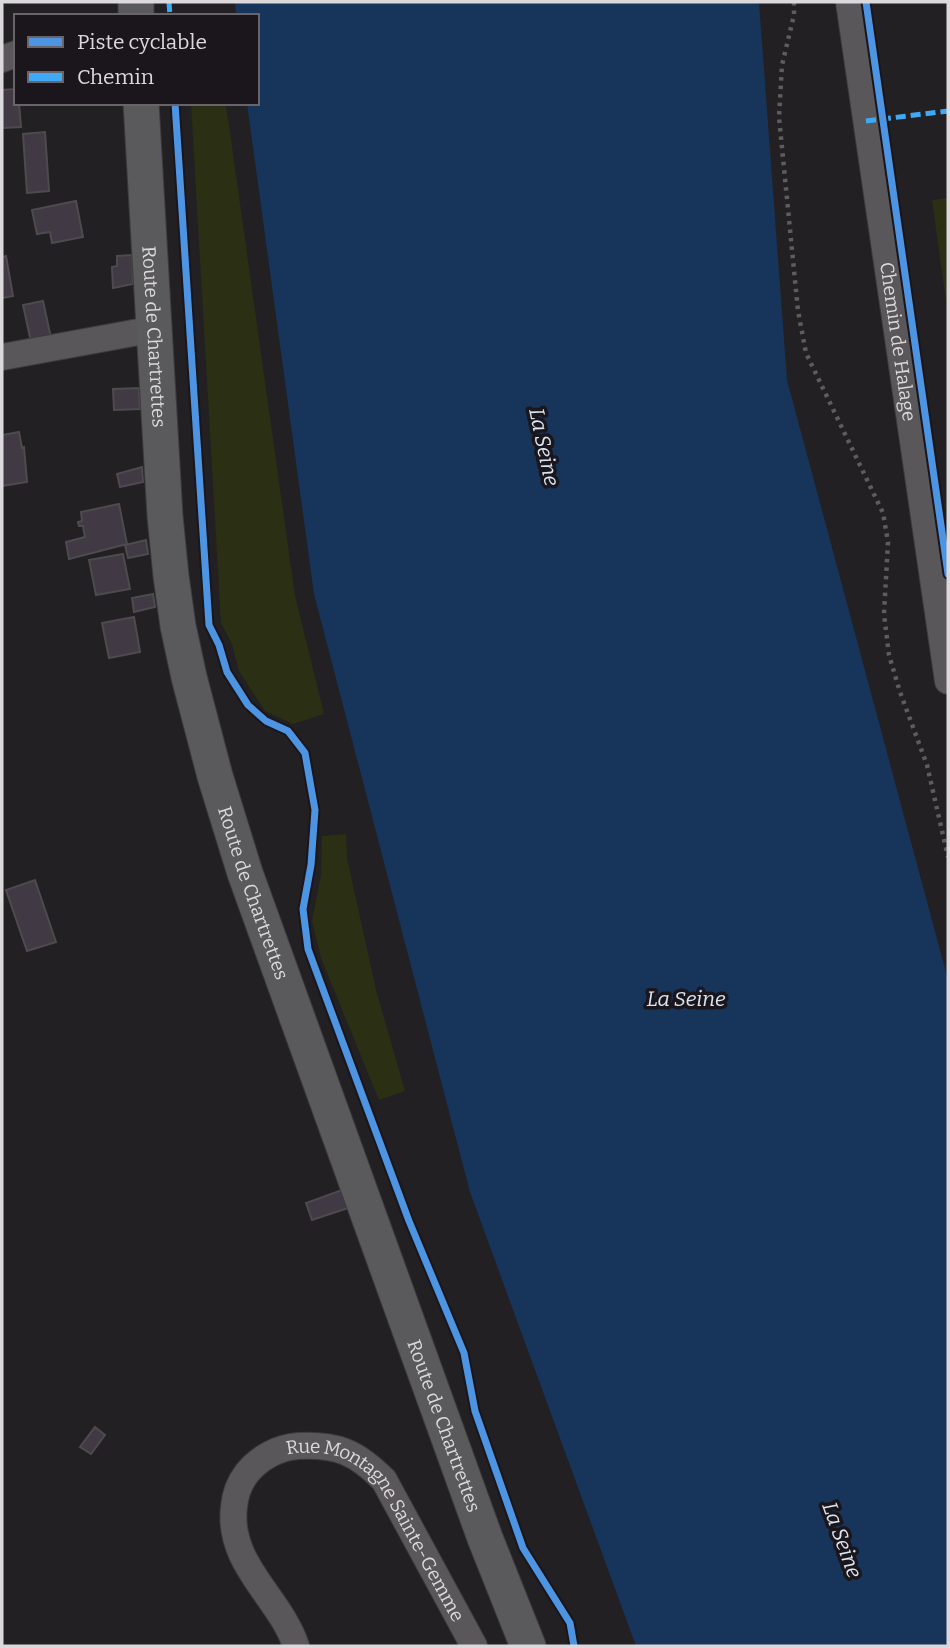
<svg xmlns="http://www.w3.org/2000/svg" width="950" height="1648" font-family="Bitter,serif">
<rect width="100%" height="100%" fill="#232024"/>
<path fill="#2b2f14" d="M191 103H225L228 118 295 596 324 714 293 724 265 711 239 671 232 644 221 623Z
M948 198V315L932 200Z
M346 834 347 858 376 990 405 1091 379 1100 321 958 312 921 321 875 322 836Z"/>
<path fill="#17345b" d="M235 2H759L787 380 948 980V1646H636L470 1192 314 594 247 103H257V16H236Z"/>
<path fill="#413943" stroke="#4d4b4e" stroke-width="2" d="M16 89V103H19L21 127 2 128V90Z
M45 132 49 191 27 193 23 134Z
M76 201 83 237 52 243 50 232 37 234 32 210Z
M132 255 133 284 113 288 112 267 117 266V256Z
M6 256 13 296 2 298V257Z
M43 301 51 338 31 342 23 305Z
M139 388 140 409 114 410 113 389Z
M19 432 22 448 24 447 27 482 2 486V435Z
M142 467 143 482 120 487 117 474Z
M119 504 127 544 69 559 66 542 85 537 83 526H79L78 522 82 521 81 512Z
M146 540 148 554 128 558 125 545Z
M123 554 130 589 96 595 89 560Z
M153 594 155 607 134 612 132 598Z
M134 617 140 652 109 658 102 623Z
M35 880 56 942 27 951 6 890Z
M342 1190 348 1208 312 1220 306 1203Z
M95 1427 105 1435 91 1454 80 1447Z"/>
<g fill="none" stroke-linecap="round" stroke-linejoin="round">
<defs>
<g id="minor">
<path id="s1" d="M849 2 948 681"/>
<path d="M2 59 16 54"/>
<path d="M2 357 155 329"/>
<path id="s2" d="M296 1646C280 1597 227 1564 234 1507 235 1495 240 1482 247 1473 259 1458 279 1447 298 1446 337 1444 356 1452 384 1480L474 1646"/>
</g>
<g id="major">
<path d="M136 2V16"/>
<path id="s3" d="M141 103 165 516 171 576 178 626 189 677 215 776 245 873 485 1538 528 1646"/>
</g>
</defs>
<use href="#minor" stroke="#3d3b3d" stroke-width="28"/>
<use href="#major" stroke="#3d3b3d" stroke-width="37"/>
<path stroke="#5f5c5f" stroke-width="4.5" stroke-dasharray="3.5 5" stroke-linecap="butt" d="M794 2V15L782 65 779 117 798 311 806 353 883 513 888 542 884 614 889 655 900 692 927 765 948 857"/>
<use href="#minor" stroke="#5a575a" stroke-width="26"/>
<use href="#major" stroke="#5a595b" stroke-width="35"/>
<path stroke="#3fa9f5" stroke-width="5" stroke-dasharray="10 5" stroke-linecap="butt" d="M169 2 170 16
M866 121 948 111"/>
<defs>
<path id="cycleway" d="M866 2 948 574
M175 103 209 625 219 645 227 672 248 705 266 721 288 731 305 753 315 810 311 865 303 909 308 949 409 1221 464 1353 475 1411 523 1548 570 1623 574 1646"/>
</defs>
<use href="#cycleway" stroke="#1a161b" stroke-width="11"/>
<use href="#cycleway" stroke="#4d94e3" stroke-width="7"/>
</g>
<g text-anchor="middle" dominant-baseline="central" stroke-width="7" stroke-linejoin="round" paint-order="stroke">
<g font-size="19" fill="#dcd9dd" stroke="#1a161b">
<text stroke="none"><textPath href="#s3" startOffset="234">Route de Chartrettes</textPath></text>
<text stroke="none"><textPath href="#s1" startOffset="343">Chemin de Halage</textPath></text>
<text stroke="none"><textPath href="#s3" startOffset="802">Route de Chartrettes</textPath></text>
<text stroke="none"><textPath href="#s3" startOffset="1368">Route de Chartrettes</textPath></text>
<text stroke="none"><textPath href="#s2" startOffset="373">Rue Montagne Sainte-Gemme</textPath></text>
</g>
<g font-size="21" font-style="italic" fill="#dbe5f4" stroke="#1a161b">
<text transform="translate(544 447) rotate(78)">La Seine</text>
<text x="686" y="999">La Seine</text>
<text transform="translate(842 1540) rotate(70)">La Seine</text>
</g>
</g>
<rect width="950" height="1648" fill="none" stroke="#dcd9dd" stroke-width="7"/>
<rect x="14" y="14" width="245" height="91" fill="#1a161b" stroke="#686469" stroke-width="2"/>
<rect x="28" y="37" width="35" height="10" fill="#4d94e3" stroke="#686469" stroke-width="2"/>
<text x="77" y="49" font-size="21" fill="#dcd9dd">Piste cyclable</text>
<rect x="28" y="72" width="35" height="10" fill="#3fa9f5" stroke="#686469" stroke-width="2"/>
<text x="77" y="84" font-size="21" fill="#dcd9dd">Chemin</text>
</svg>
